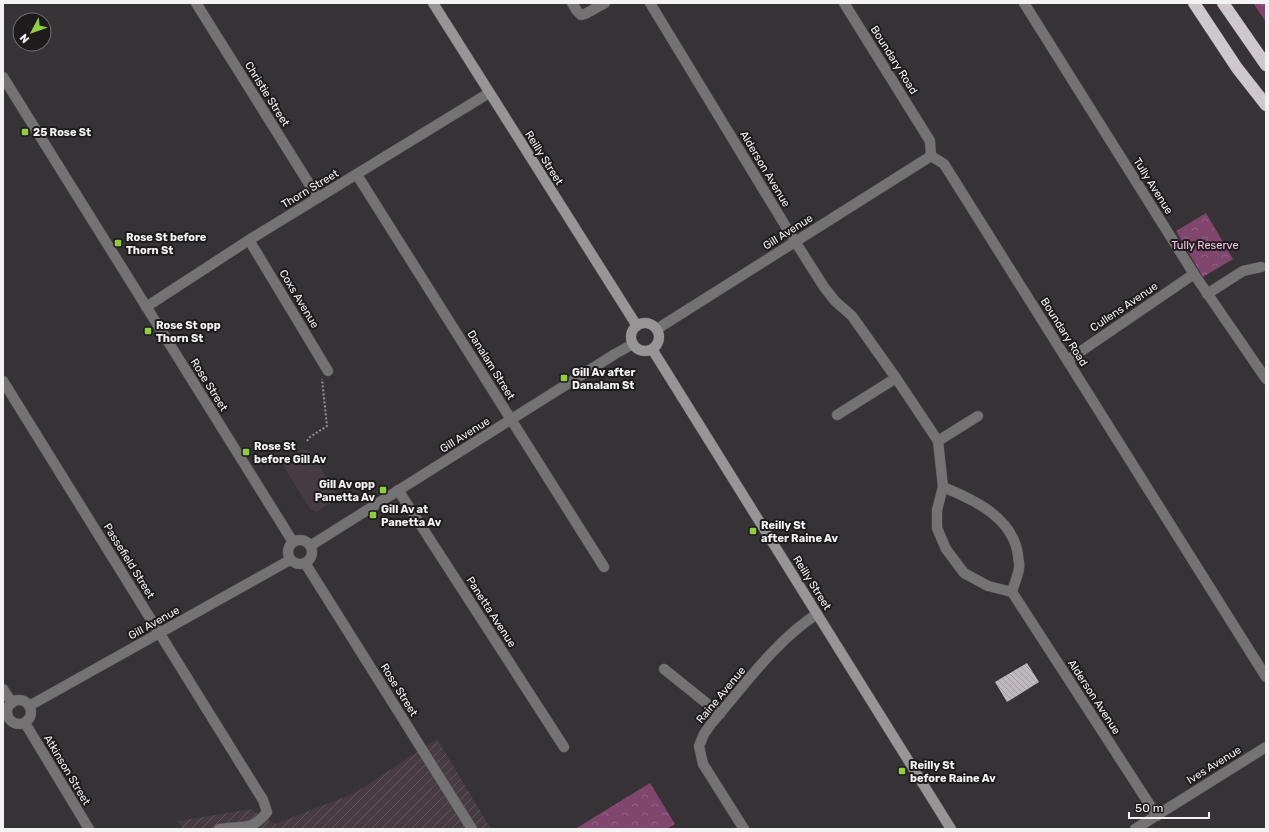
<svg xmlns="http://www.w3.org/2000/svg" width="1269" height="832" font-family="Rubik,sans-serif">
<defs>
<pattern id="industrial-furrows" width="10" height="10" patternUnits="userSpaceOnUse"><rect width="10" height="10" fill="#453b41"/><path d="M-1 1l2-2M0 10L10 0M9 11l2-2" fill="none" stroke="#60585d"/></pattern>
<pattern id="park-crowns" width="20" height="18" patternUnits="userSpaceOnUse"><rect width="20" height="18" fill="#80466e"/><path d="M2 6a3 3 0 1 1 6 0M12 15a3 3 0 1 1 6 0" fill="none" stroke="#936183"/></pattern>
<pattern id="building-back-hatch" width="6" height="6" patternUnits="userSpaceOnUse"><rect width="6" height="6" fill="#bfb9bd"/><path d="M-1 5l2 2M0 0l6 6M5-1l2 2" fill="none" stroke="#a29da0"/></pattern>
</defs>
<rect width="100%" height="100%" fill="#373235"/>
<path fill="#453b41" d="M303 449 310 451 337 494 335 500 317 512 310 509 284 467 285 459Z"/>
<path fill="url(#industrial-furrows)" d="M437 739 491 829H183L178 821 251 809 275 824 355 793Z"/>
<path fill="url(#park-crowns)" d="M1253 3H1266V22Z
M1206 213 1233 259 1203 277 1176 231Z
M650 783 675 824 667 829H575Z"/>
<path fill="url(#building-back-hatch)" d="M1027 663 1039 682 1007 702 995 682Z"/>
<g fill="none" stroke-linecap="round" stroke-linejoin="round">
<defs>
<path id="minor" d="M196 3 318 198
M572 3 577 11 581 15 585 14 605 3
M650 3 791 235 824 287 835 301 852 316 896 378 938 441 943 487 937 510V528L946 549 964 573 988 586 1012 592 1157 816
M844 3 930 141 931 156 944 164 1266 677
M1024 3 1194 274 1266 379
M357 175 604 567
M249 240 328 371
M1207 294 1243 271 1261 267
M146 307 249 240 489 93
M657 329 931 156
M1068 360 1194 274
M3 381 263 800 267 812C252 832 241 825 219 829
M837 415 896 378
M938 441 978 416
M943 487C975 500 1013 518 1018 555 1018 559 1020 564 1019 568 1018 576 1014 584 1012 592
M398 490 564 747
M305 563 472 829
M664 669 720 714
M3 689 12 703
M25 723 89 829
M744 829 703 764 699 746 704 734 711 724C744 686 775 641 817 614
M1135 829 1266 747"/>
<path id="tertiary" d="M3 77 293 542
M288 552a12 12 0 1 1 24 0a12 12 0 1 1-24 0Z
M310 546 615 354 633 344
M7 712a12 12 0 1 1 24 0a12 12 0 1 1-24 0Z
M29 706 290 560"/>
<path id="secondary" d="M433 3 637 326
M631 337a14 14 0 1 1 28 0a14 14 0 1 1-28 0Z
M652 349 951 829"/>
<path id="motorway" d="M1194 3 1237 68 1266 105
M1223 3 1266 65"/>
</defs>
<use href="#minor" stroke="#555154" stroke-width="11"/>
<use href="#tertiary" stroke="#555154" stroke-width="11"/>
<use href="#secondary" stroke="#555154" stroke-width="11"/>
<use href="#motorway" stroke="#555154" stroke-width="13"/>
<path stroke="#959193" stroke-width="2" stroke-dasharray="2 2" stroke-linecap="butt" d="M307 441 310 437 327 426 322 379"/>
<use href="#minor" stroke="#757274" stroke-width="10"/>
<use href="#tertiary" stroke="#757274" stroke-width="10"/>
<use href="#secondary" stroke="#999597" stroke-width="10"/>
<use href="#motorway" stroke="#cec8cc" stroke-width="12"/>
</g>
<g fill="#91cd40" stroke="#1d1b1c" stroke-width="1.5">
<rect x="21" y="128" width="8" height="8" rx="2"/>
<rect x="114" y="239" width="8" height="8" rx="2"/>
<rect x="144" y="327" width="8" height="8" rx="2"/>
<rect x="560" y="374" width="8" height="8" rx="2"/>
<rect x="242" y="448" width="8" height="8" rx="2"/>
<rect x="379" y="486" width="8" height="8" rx="2"/>
<rect x="369" y="511" width="8" height="8" rx="2"/>
<rect x="749" y="527" width="8" height="8" rx="2"/>
<rect x="898" y="767" width="8" height="8" rx="2"/>
</g>
<g text-anchor="middle" dominant-baseline="central" stroke-width="4" stroke-linejoin="round" paint-order="stroke">
<g font-size="11" fill="#f5f2f4" stroke="#1d1b1c">
<text transform="translate(894 60) rotate(58)">Boundary Road</text>
<text transform="translate(267 94) rotate(58)">Christie Street</text>
<text transform="translate(544 158) rotate(58)">Reilly Street</text>
<text transform="translate(765 169) rotate(59)">Alderson Avenue</text>
<text transform="translate(1153 186) rotate(58)">Tully Avenue</text>
<text transform="translate(310 189) rotate(-31)">Thorn Street</text>
<text transform="translate(788 232) rotate(-32)">Gill Avenue</text>
<text transform="translate(299 299) rotate(59)">Coxs Avenue</text>
<text transform="translate(1124 307) rotate(-34)">Cullens Avenue</text>
<text transform="translate(1064 332) rotate(58)">Boundary Road</text>
<text transform="translate(491 365) rotate(58)">Danalam Street</text>
<text transform="translate(209 385) rotate(58)">Rose Street</text>
<text transform="translate(465 435) rotate(-32)">Gill Avenue</text>
<text transform="translate(129 561) rotate(58)">Passefield Street</text>
<text transform="translate(812 583) rotate(58)">Reilly Street</text>
<text transform="translate(491 612) rotate(57)">Panetta Avenue</text>
<text transform="translate(154 623) rotate(-29)">Gill Avenue</text>
<text transform="translate(399 690) rotate(58)">Rose Street</text>
<text transform="translate(721 695) rotate(-50)">Raine Avenue</text>
<text transform="translate(1094 697) rotate(57)">Alderson Avenue</text>
<text transform="translate(1214 765) rotate(-32)">Ives Avenue</text>
<text transform="translate(67 770) rotate(59)">Atkinson Street</text>
</g>
<g font-size="11" font-weight="bold" fill="#f5f2f4" stroke="#1d1b1c" text-anchor="start">
<text x="33" y="132">25 Rose St</text>
<text x="126" y="237">Rose St before<tspan x="126" dy="13">Thorn St</tspan></text>
<text x="156" y="325">Rose St opp<tspan x="156" dy="13">Thorn St</tspan></text>
<text x="572" y="372">Gill Av after<tspan x="572" dy="13">Danalam St</tspan></text>
<text x="254" y="446">Rose St<tspan x="254" dy="13">before Gill Av</tspan></text>
<text x="375" y="484" text-anchor="end">Gill Av opp<tspan x="375" dy="13">Panetta Av</tspan></text>
<text x="381" y="509">Gill Av at<tspan x="381" dy="13">Panetta Av</tspan></text>
<text x="761" y="525">Reilly St<tspan x="761" dy="13">after Raine Av</tspan></text>
<text x="910" y="765">Reilly St<tspan x="910" dy="13">before Raine Av</tspan></text>
</g>
<g font-size="11" fill="#fdc2e8" stroke="#1d1b1c">
<text x="1205" y="245">Tully Reserve</text>
</g>
</g>
<rect width="1269" height="832" fill="none" stroke="#f5f2f4" stroke-width="8"/>
<g transform="translate(32 32) rotate(229)"><circle r="19" fill="#1d1b1c" stroke="#737172"/>
<path d="M0-3L7 15L0 10L-7 15Z" fill="#91cd40"/>
<text y="-6" font-size="11" font-weight="bold" text-anchor="middle" fill="#f5f2f4">N</text>
</g>
<path d="M1129 812v6h80v-6" fill="none" stroke="#f5f2f4" stroke-width="2"/>
<text x="1135" y="812" font-size="12" fill="#f5f2f4" stroke="#1d1b1c" stroke-width="3" paint-order="stroke">50 m</text>
</svg>
